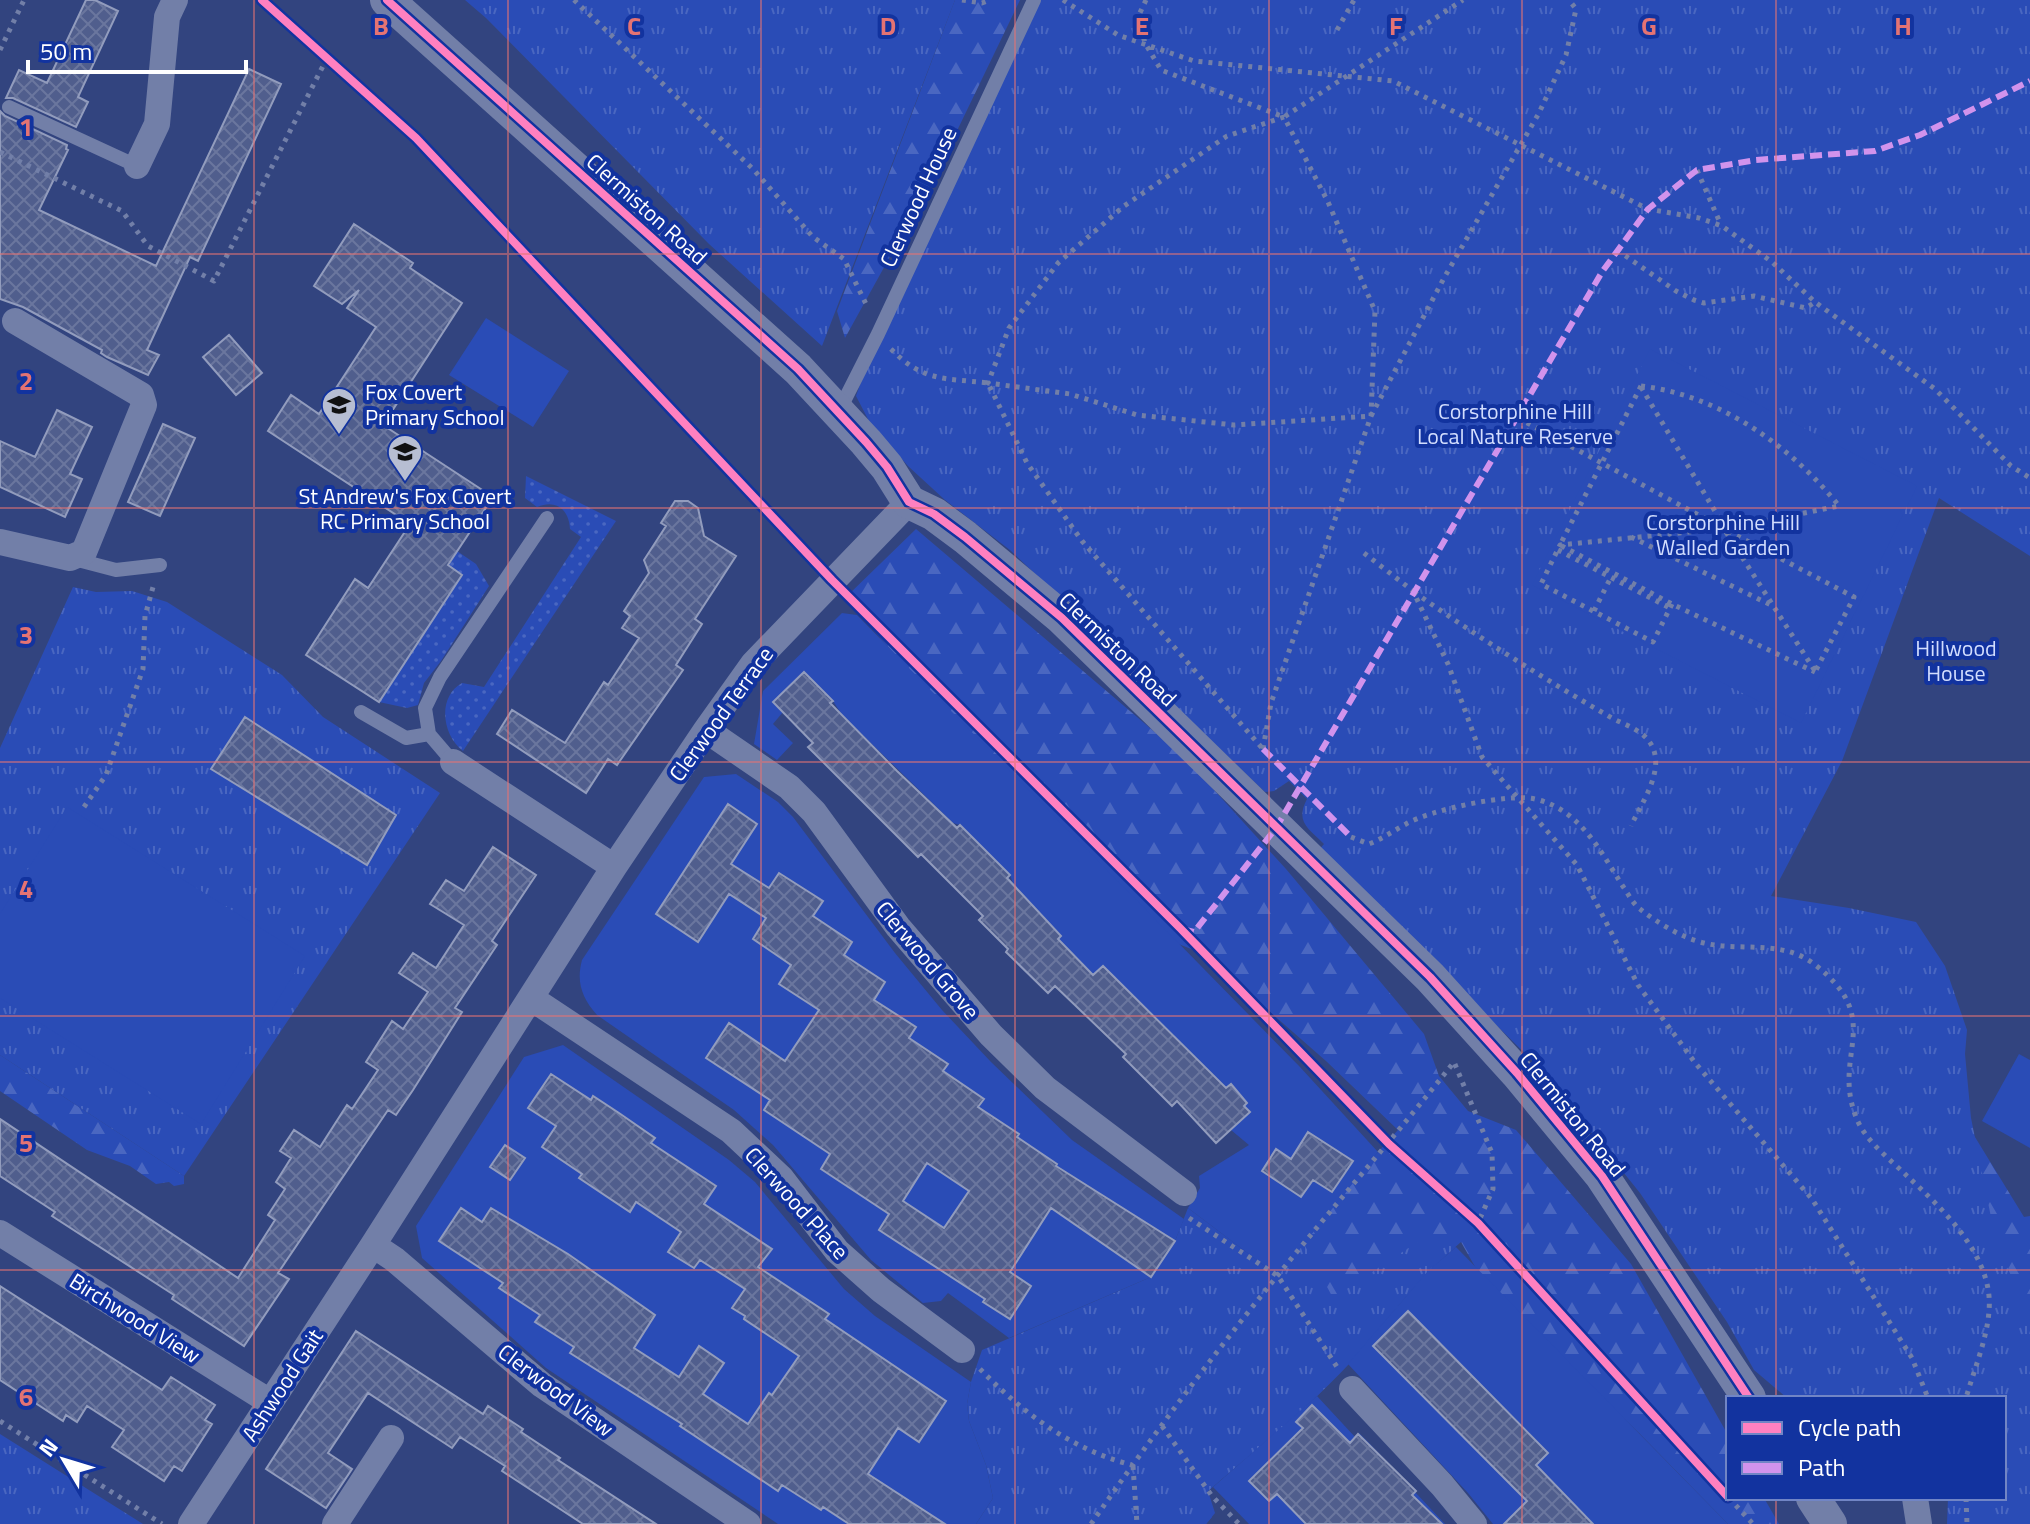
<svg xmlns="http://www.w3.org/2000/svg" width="2030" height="1524" font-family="'Titillium Web',sans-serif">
<defs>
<pattern id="grass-dots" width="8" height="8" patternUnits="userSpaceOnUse" patternTransform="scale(2)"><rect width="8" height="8" fill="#2a4cb6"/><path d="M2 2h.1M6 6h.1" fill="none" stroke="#4a67c1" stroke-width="1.8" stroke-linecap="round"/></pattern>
<pattern id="forest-firs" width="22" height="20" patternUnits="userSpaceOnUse" patternTransform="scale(2)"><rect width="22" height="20" fill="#2a4cb6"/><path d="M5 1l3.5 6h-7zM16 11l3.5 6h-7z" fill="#4a67c1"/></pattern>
<pattern id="park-tufts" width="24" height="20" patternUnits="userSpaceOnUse" patternTransform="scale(2)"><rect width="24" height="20" fill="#2a4cb6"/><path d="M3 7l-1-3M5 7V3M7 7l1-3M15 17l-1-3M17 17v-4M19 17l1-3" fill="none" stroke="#4a67c1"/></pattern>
<pattern id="building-cross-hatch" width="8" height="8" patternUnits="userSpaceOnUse" patternTransform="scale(2)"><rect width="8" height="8" fill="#505e8d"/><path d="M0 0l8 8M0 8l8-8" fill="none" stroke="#6a769e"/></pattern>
</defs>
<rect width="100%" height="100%" fill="#32447f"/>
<path fill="url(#grass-dots)" d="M526 476 616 521 463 751C442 735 437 697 462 683L484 687 581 537 570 529C569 509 556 499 537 507L525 498Z
M457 551 476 564 489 586 441 661 424 683 418 705 407 708 379 702 462 575 448 565Z"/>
<path fill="url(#forest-firs)" d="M955 0H1020L940 166 845 338 837 311Z
M916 529 1184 757 1286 869 1424 1034 1439 1076 1468 1111 1516 1130 1631 1264 1728 1435V1498H1764L1779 1524H1728L1639 1433 1486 1286 1461 1242 1428 1271 1348 1364 1317 1396 1208 1491 1212 1517 1206 1524H1091L1132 1465 1338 1196 1398 1130 1326 1061 1204 954 1135 927 845 598Z
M0 1055 184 1176V1184L174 1186 169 1182 156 1184 130 1166 87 1150 0 1091Z
M1967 1124 2024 1217 2030 1216V1324L1989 1236Z"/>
<path fill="url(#park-tufts)" d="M465 0H955L822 346 709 244 486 18Z
M1034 0H2030V556L1939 498 1842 761 1771 896 1849 908 1916 922 1945 966 1967 1030 1965 1054 1971 1118 1995 1237 2030 1322V1524H1947L1948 1498H2004V1398H1787L1754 1370 1727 1322 1640 1193 1538 1066 1318 851 1324 844C1308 828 1295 822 1307 799L1289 781 1274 791 1265 792 1010 550 945 500 908 466 870 423 856 396 878 334Z
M73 587 96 592 132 591 167 602 282 675 323 717 440 793 184 1176 0 1055V748Z
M1188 1208 1277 1275 1304 1244 1333 1298 1419 1241 1456 1247C1415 1281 1385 1324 1349 1364 1306 1410 1255 1450 1208 1491L1215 1513 1206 1524H976L993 1498 986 1465 969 1421 967 1404 971 1382 982 1350 1151 1277 1175 1241Z
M0 1434 143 1524H0Z"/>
<path fill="#2a4cb6" d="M486 318 569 371 533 427 449 375Z
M1650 349 1917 486 1801 723 1532 585Z
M842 613 857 615 1300 1067 1378 1152 1278 1276 1188 1208 1200 1188 1199 1176 1249 1145 1231 1130 1250 1112 1244 1105 1103 966 1094 975 1057 940 1035 908 1014 886 1010 875 960 825 953 823 842 715 833 701 804 672 773 702 783 712 773 724 793 743 777 760 754 744 763 691Z
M736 774 778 802 793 817 895 953 942 1010 991 1062 1072 1140 1184 1219 1175 1241 1151 1277 1009 1338 948 1293 941 1301 923 1303 871 1260 773 1145 734 1110 597 1015C582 998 576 982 582 960L704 777Z
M67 807 305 956 201 1124 0 998V914Z
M563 1045 729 1160 755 1182 844 1289 875 1316 971 1382 967 1404 969 1421 986 1465 993 1498 976 1524H778L546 1368 422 1258 416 1226 524 1057Z
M2019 1054 2030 1060V1148L1982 1121Z
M1456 1247 1728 1524H1493L1468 1493 1348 1364 1428 1271Z
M1317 1396 1355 1437 1359 1433 1369 1443 1445 1524H1249L1213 1487Z"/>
<path fill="url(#building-cross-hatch)" stroke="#929cbd" stroke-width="2" fill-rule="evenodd" d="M86 0H95L118 11 78 97 88 102 76 127 13 98H6L19 70 47 83Z
M249 69 281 84 198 261 190 257 160 322 147 350 159 355 148 375 107 357 101 353 102 350 23 307 0 299V111L5 116 67 145 66 149 68 150 39 210 156 266Z
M354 224 413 263 410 268 462 303 383 425 493 497 448 565 462 575 379 702 306 655 355 579 368 588 410 524 268 431 291 395 319 414 376 327 347 308 359 290 342 304 314 286Z
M229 335 262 373 236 395 203 357Z
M57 410 92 427 70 474 82 479 65 517 0 487V441L35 457Z
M163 424 195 438 160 516 128 502Z
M675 501H688L698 508 704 536 736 556 695 619 702 624 676 665 683 670 617 765 608 759 586 793 497 734 512 710 565 743 604 682 608 685 639 638 622 628 630 616 624 611 649 573 644 560 666 526 661 523Z
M804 672 833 701 830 703 897 771 957 828 960 825 1010 875 1007 878 1061 936 1058 939 1093 975 1103 966 1226 1088 1231 1084 1247 1103 1244 1106 1250 1112 1216 1143 1177 1101 1172 1106 1123 1057 1126 1054 1055 986 1048 993 1006 952 1008 949 979 920 983 916 921 854 918 857 808 747 813 743 773 702Z
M245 717 396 815 367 865 211 769Z
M728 804 757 824 731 864 769 888 779 873 823 901 813 916 852 942 844 955 885 982 874 1000 916 1027 909 1038 948 1064 943 1071 984 1099 978 1107 1019 1134 1017 1137 1057 1164 1056 1166 1175 1241 1151 1277 1051 1208 1010 1272 1031 1286 1010 1319 983 1302 985 1299 879 1230 889 1214 821 1169 830 1154 764 1110 770 1100 706 1058 729 1023 785 1061 819 1010 779 984 791 965 753 939 766 918 729 894 698 942 656 914ZM927 1163 969 1191 944 1228 903 1201Z
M493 847 536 875 492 941 497 945 455 1008 462 1012 413 1090 396 1115 388 1110 278 1273 289 1279 244 1346 172 1299 174 1295 52 1216 55 1212 0 1176V1119L238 1278 275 1220 268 1215 285 1189 276 1182 291 1158 280 1151 294 1130 320 1147 347 1105 352 1109 378 1070 366 1062 392 1021 403 1029 428 992 399 973 413 953 436 968 464 925 430 904 446 880 464 891Z
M551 1074 591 1100 593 1096 619 1113 655 1138 651 1143 716 1186 704 1204 772 1249 758 1267 829 1314 825 1319 946 1401 919 1442 898 1428 868 1474 945 1524H849L823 1507 821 1510 782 1485 778 1491 680 1426 682 1424 570 1353 574 1347 535 1322 540 1315 499 1288 503 1283 439 1241 461 1208 482 1222 491 1208 568 1254 655 1315 634 1348 679 1377 699 1346 724 1363 703 1394 748 1424 769 1393 772 1395 799 1356 744 1319 745 1316 732 1308 745 1289 700 1260 694 1268 668 1252 681 1232 636 1202 630 1212 579 1178 582 1174 542 1147 556 1126 528 1108Z
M1308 1132 1353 1161 1332 1192 1313 1180 1301 1197 1262 1171 1276 1149 1291 1159Z
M505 1145 525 1158 510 1180 490 1167Z
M0 1286 162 1390 171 1377 215 1405 205 1420 212 1424 182 1471 174 1466 164 1481 112 1447 124 1430 87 1406 77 1422 66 1415 63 1421 0 1380Z
M1408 1311 1548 1453 1536 1465 1593 1524H1504L1527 1501 1373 1346Z
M356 1331 483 1414 488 1406 523 1429 521 1432 560 1458 558 1460 656 1524H583L502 1471 505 1466 460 1437 452 1448 368 1393 328 1453 352 1469 326 1508 266 1469Z
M1312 1405 1350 1443 1358 1434 1416 1491 1412 1495 1442 1524H1306L1277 1494 1269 1501 1249 1481 1303 1428 1296 1422Z"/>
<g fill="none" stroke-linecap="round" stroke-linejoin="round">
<path stroke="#727fa8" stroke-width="5" stroke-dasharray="4 6" stroke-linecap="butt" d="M262 0 416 138 816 564
M574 0 753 169 813 237 844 259 867 306
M962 0 982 3 990 0
M1063 0 1118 35 1194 61 1393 81 1648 209 1699 218 1722 226 1772 262 1815 302 1935 389 2011 466 2030 478
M1146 0 1138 17 1145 43 1161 70 1284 117 1463 0
M1337 30 1354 0
M0 50 24 0
M0 152 122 211 148 246 214 281 327 58
M1697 170 1721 225
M1617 250 1676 291 1694 300 1704 303 1754 296 1806 308 1815 302
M891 349C923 382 945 378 988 383L1027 463 1082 541 1262 748
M1641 386 1560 545 1672 604 1815 672
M1641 386C1719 395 1791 446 1839 506L1729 528
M1641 387 1722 523
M1518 418 1719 526 1721 532 1729 529 1725 523 1719 526
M1728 531 1854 597 1815 672
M1726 532 1815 671
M1631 537 1773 606
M1558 550 1670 608
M1364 553 1413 591 1448 664 1482 757 1577 865 1638 985 1696 1064 1812 1199 1912 1358 1928 1398
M1414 592C1478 637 1544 679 1612 718 1621 723 1631 726 1639 732 1646 736 1652 744 1654 751 1662 775 1640 806 1631 826
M851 599 1180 928 1389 1144 1478 1223 1728 1497
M1672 604 1653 642 1541 584 1560 545 1719 529
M1594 611 1611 577
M1263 749 1271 703 1371 416 1375 311 1328 202 1284 117 1227 136 1124 206 1058 263 1009 328 988 383 1070 394 1137 415 1234 425 1371 416 1444 278 1539 113 1566 55 1576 9 1569 0
M84 807 106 775 143 669 145 616 153 587
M1351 837 1369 844C1382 839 1393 831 1406 824 1430 810 1508 793 1535 799 1579 809 1600 850 1622 885 1628 893 1632 903 1640 909 1658 923 1682 938 1704 943 1742 952 1781 939 1814 964 1887 1020 1831 1053 1856 1117 1865 1141 1890 1159 1907 1176 1943 1209 1994 1257 1989 1311 1987 1339 1974 1370 1966 1398
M1189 1218 1278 1276 1337 1367
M980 1369C1023 1413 1072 1450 1132 1465
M0 1421 162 1524
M1162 1426 1212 1496 1239 1524
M1133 1466 1137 1524
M1729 1498 1753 1524
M1966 1498 1967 1524
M1091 1524C1150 1439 1213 1355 1278 1275 1336 1203 1397 1134 1454 1062L1492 1153 1493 1189 1478 1223"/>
<path stroke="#727fa8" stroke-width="14" d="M9 107 137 166
M839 411 878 334 1034 0
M74 559 116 570 160 565
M361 712 406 738 429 734
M453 762 429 734 425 708 440 677 547 518"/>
<path stroke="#727fa8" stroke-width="26" d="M137 166 157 124 167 17 175 0
M0 542 70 558 84 552 144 405 141 395 15 321
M706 730 789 787 814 812 898 927 991 1035 1045 1088 1184 1193
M453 762 614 867
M531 998 731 1131 781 1178 837 1251 881 1290 962 1350
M0 1233 270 1402
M373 1245 394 1259 542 1385 748 1524
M1352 1389 1442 1485 1474 1524
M1915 1498 1919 1524
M191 1524 373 1245 614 867 706 730 753 664 909 502
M335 1524 391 1438"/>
<path stroke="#727fa8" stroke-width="34" d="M387 0 798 369 866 442 887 467 909 502 934 514 965 537 1062 618 1430 977 1517 1073 1602 1176 1749 1398
M1813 1498 1830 1524"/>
<path stroke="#d193ec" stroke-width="6" stroke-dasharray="12 6" stroke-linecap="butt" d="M1263 749 1351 837
M1182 929 1194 932 1276 828 1602 272 1648 209 1697 170 1756 160 1875 151 1920 135 2030 81"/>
<defs>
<path id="cycleway" d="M262 0 416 138 832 580 1180 928 1389 1144 1478 1223 1728 1497
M387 0 798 369 866 442 887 467 909 502 934 514 965 537 1062 618 1430 977 1517 1073 1602 1176 1749 1398"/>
</defs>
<use href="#cycleway" stroke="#12339f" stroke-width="13"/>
<use href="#cycleway" stroke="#ff80c0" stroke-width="8"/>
</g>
<path fill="none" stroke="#e47373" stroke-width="2" stroke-opacity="0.55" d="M254 0V1524M508 0V1524M761 0V1524M1015 0V1524M1269 0V1524M1522 0V1524M1776 0V1398M0 254H2030M0 508H2030M0 762H2030M0 1016H2030M0 1270H2030M1776 1498V1524"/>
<defs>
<symbol id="school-pin" viewBox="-11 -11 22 30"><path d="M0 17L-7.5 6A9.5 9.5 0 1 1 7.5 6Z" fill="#b7bed2" stroke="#12339f"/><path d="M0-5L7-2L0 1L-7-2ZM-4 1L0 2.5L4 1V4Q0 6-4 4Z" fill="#111"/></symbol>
</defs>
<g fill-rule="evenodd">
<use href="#school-pin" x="319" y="385" width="40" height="54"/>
<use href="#school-pin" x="385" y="432" width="40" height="54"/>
</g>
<g text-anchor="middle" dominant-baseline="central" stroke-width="8" stroke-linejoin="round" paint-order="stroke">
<g font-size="22" fill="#fff" stroke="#12339f">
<text transform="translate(918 197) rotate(-65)">Clerwood House</text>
<text transform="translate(647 209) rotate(42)">Clermiston Road</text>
<text transform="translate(1118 649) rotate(44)">Clermiston Road</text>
<text transform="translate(721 714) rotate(-54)">Clerwood Terrace</text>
<text transform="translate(928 960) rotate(50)">Clerwood Grove</text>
<text transform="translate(1573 1114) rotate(51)">Clermiston Road</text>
<text transform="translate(797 1203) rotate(48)">Clerwood Place</text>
<text transform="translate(135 1318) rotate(32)">Birchwood View</text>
<text transform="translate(282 1385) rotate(-57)">Ashwood Gait</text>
<text transform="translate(556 1390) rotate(37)">Clerwood View</text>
</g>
<g font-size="22" fill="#fff" stroke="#12339f" text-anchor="start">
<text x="365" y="392">Fox Covert<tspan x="365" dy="25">Primary School</tspan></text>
<text x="405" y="496" text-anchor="middle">St Andrew's Fox Covert<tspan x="405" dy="25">RC Primary School</tspan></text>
</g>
<g font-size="22" fill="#d2ddfe" stroke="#12339f">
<text x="1515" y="411">Corstorphine Hill<tspan x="1515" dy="25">Local Nature Reserve</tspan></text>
<text x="1723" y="522">Corstorphine Hill<tspan x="1723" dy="25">Walled Garden</tspan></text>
<text x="1956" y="648">Hillwood<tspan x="1956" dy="25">House</tspan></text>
</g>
</g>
<g font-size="26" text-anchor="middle" font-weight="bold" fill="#e47373" stroke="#12339f" stroke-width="8" stroke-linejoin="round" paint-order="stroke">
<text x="381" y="35">B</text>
<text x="634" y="35">C</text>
<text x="888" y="35">D</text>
<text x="1142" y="35">E</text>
<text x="1396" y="35">F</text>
<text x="1649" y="35">G</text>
<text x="1903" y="35">H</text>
<text x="26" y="136">1</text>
<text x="26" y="390">2</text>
<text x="26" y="644">3</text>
<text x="26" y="898">4</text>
<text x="26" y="1152">5</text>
<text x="26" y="1406">6</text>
</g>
<rect x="1726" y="1396" width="280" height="104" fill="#12339f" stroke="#7185c5" stroke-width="2"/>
<rect x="1742" y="1422" width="40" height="12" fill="#ff80c0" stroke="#7185c5" stroke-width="2"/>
<text x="1798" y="1436" font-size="24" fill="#ffffff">Cycle path</text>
<rect x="1742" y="1462" width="40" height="12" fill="#d193ec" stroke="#7185c5" stroke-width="2"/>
<text x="1798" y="1476" font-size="24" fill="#ffffff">Path</text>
<g transform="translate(64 1460) rotate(308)" stroke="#12339f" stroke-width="6" paint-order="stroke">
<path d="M0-6L14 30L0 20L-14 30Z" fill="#ffffff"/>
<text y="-12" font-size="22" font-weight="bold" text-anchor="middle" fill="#ffffff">N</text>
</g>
<path d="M28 60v12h218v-12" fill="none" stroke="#ffffff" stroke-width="4"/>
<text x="40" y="60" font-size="24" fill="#ffffff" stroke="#12339f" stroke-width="6" paint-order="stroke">50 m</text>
</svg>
